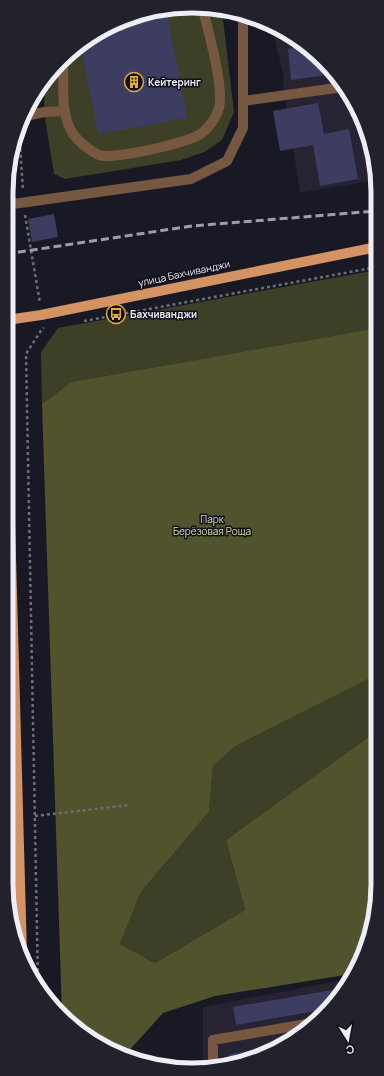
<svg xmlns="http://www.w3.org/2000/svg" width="384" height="1076" font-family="Manrope,sans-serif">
<rect width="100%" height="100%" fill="#191925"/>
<path fill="#272332" d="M271 26 295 37 332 70 359 110 376 167V180L300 193 283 84 284 76Z
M349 979 340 997 295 1039 229 1066 203 1067V1007Z"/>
<path fill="#3d4027" d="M168 8 222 11 234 112 222 140 204 152 181 160 65 179 54 174 44 112 45 78 99 31Z
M377 270V328L71 382 42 404 41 352 58 328Z
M378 674V730L226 840 245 910 155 963 120 944 141 892 209 812 213 766 234 747Z"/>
<path fill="#50532b" d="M377 328 378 674 234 747 213 766 209 812 141 892 120 944 155 963 245 910 226 840 378 730V884L372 932 351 974 215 996 163 1013 126 1054 99 1045 62 1014 42 404 71 382Z
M6 472 18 948 6 887Z"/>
<path fill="#3d3d61" d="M166 8 187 118 98 134 81 47 99 31Z
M306 46 332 70 335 74 291 80 288 49Z
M318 103 324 134 349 129 358 179 320 186 313 145 280 151 273 111Z
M54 214 58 237 32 242 28 219Z
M344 988 340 997 327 1009 236 1025 233 1007Z
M279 1046 231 1065 229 1054Z"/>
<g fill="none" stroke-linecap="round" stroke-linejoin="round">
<path stroke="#6c6d77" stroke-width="2.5" stroke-dasharray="3 3" stroke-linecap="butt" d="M19 131 23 190
M25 215 40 303
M84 321 377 267
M35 816 129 805
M38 983 26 354 42 329 44 328"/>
<path stroke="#765740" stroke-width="10" d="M63 63C64 86 60 114 73 134 79 142 90 151 99 155 112 160 190 143 202 133 209 127 216 118 219 108 224 86 209 34 203 10
M243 101 343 87
M26 116 44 112 64 111
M6 205 191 179 227 161 243 128V14
M6 812 17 813
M213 1067V1040L312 1023"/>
<path stroke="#d49362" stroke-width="10" d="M6 331 7 320 41 315 377 247
M6 376 22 955"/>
<path stroke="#9d9ea7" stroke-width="3" stroke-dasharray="8 4" stroke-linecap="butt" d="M6 254 192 226 376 211"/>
</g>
<defs>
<symbol id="building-ring" viewBox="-11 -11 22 22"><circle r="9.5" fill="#10101c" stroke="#e8ab37" stroke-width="1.5"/><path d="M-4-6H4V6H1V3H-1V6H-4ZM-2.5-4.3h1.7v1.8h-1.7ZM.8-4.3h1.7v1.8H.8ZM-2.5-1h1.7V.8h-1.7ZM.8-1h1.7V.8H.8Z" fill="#e8ab37"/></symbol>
<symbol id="bus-ring" viewBox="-11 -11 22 22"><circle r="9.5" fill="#10101c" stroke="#e8ab37" stroke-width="1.5"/><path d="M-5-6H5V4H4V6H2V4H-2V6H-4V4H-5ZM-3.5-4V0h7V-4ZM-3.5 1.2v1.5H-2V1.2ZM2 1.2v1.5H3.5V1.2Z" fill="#e8ab37"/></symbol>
</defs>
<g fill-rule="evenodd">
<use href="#building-ring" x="123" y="71" width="22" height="22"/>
<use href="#bus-ring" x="105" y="303" width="22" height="22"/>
</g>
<g text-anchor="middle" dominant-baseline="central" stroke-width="3" stroke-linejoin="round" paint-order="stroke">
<g font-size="10" font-weight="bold" fill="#edeef6" stroke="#10101c" text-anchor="start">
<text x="148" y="82">Кейтеринг</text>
<text x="130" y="314">Бахчиванджи</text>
</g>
<g font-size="10" fill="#edeef6" stroke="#10101c">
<text transform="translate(184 273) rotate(-12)">улица Бахчиванджи</text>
</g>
<g font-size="10" fill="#dce39d" stroke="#10101c">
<text x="212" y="519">Парк<tspan x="212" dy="12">Берёзовая Роща</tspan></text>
</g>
</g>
<path d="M0 0H384V1076H0ZM192 13H192A179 179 0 0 1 371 192V884A179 179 0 0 1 192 1063H192A179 179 0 0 1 13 884V192A179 179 0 0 1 192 13Z" fill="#22222d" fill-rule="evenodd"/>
<path fill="none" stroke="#edeef6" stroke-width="5" d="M192 13H192A179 179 0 0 1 371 192V884A179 179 0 0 1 192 1063H192A179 179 0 0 1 13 884V192A179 179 0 0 1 192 13Z"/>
<g transform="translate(348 1040) rotate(169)" stroke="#10101c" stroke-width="3" paint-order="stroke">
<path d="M0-3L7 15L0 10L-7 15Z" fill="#edeef6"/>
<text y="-6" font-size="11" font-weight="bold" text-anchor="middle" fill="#edeef6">С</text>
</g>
</svg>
